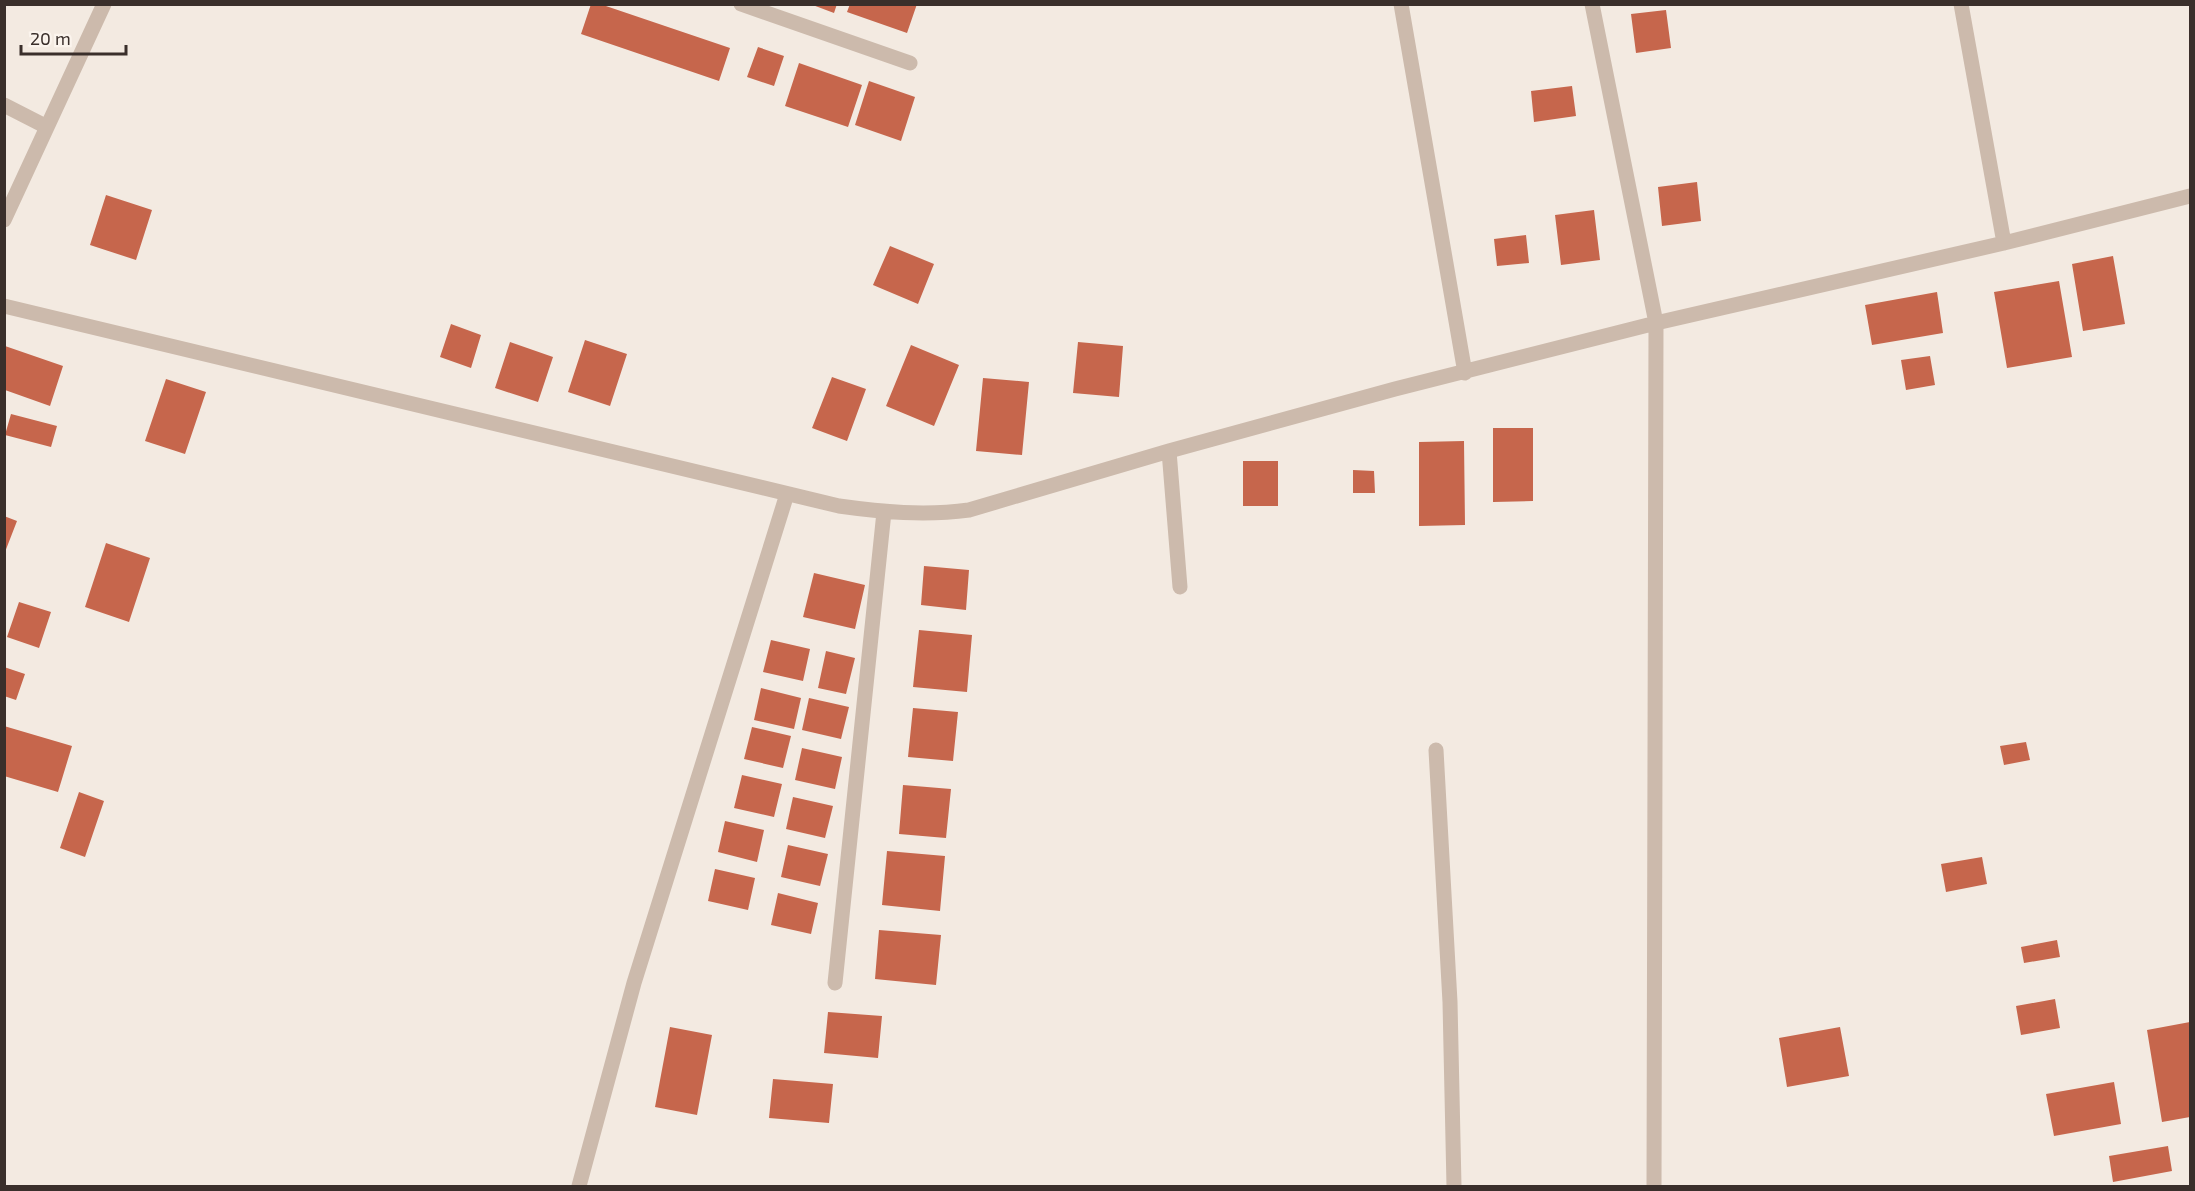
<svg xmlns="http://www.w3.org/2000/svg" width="2195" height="1191" font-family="'Exo 2',sans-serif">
<rect width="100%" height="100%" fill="#f3eae1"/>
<path fill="#c6664c" d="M591 4H600L730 48 719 81 581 34Z
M810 4H837L834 13Z
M850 4H917L907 33 847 12Z
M1666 10 1671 48 1636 53 1631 14Z
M758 47 784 56 774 86 747 77Z
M799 63 862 85 848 127 785 106Z
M869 81 915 97 901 141 855 125Z
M1572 86 1576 116 1534 122 1531 91Z
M1697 182 1701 221 1662 226 1658 187Z
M106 195 152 210 136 260 90 245Z
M1594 210 1600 260 1561 265 1555 215Z
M1526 235 1529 263 1497 266 1494 239Z
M890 246 934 264 918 304 873 285Z
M2113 256 2125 324 2083 331 2072 264Z
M2059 281 2072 357 2007 368 1994 292Z
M1937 292 1943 333 1872 345 1865 305Z
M451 324 481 335 471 368 440 357Z
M585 340 627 354 610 406 568 392Z
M510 342 553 357 538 402 495 388Z
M1078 342 1123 346 1119 397 1073 393Z
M911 345 959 365 934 426 886 406Z
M5 346 63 366 50 406 5 390Z
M1930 356 1935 385 1906 390 1901 360Z
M832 377 866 389 847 441 812 428Z
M983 378 1029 382 1022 455 976 451Z
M166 379 206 392 185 454 145 441Z
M11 414 57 426 51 447 5 435Z
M1493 428H1533V501L1493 502Z
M1464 441 1465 525 1419 526V442Z
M1243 461H1278V506H1243Z
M1353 470 1374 471 1375 493H1353Z
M4 516 17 521 5 552H4Z
M106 543 150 558 129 622 85 607Z
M924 566 969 570 966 610 921 605Z
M814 573 865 585 855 629 803 617Z
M19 602 51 612 39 648 7 637Z
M919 630 972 635 967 692 913 687Z
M771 640 810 649 803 681 763 672Z
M826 651 855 658 846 694 818 688Z
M4 667 25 674 16 700 4 696Z
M761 688 801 698 794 729 754 720Z
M809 698 849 707 841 739 802 730Z
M913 708 958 712 953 761 908 757Z
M4 726 72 746 58 792 4 776Z
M752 727 791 736 783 768 744 759Z
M2026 742 2030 760 2004 765 2000 746Z
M802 748 842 757 835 789 795 780Z
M742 775 782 784 774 817 734 808Z
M903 785 951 789 946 838 899 834Z
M79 792 104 801 85 857 60 848Z
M793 797 833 806 825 838 786 829Z
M725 821 764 830 757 862 718 852Z
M788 845 828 854 820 886 781 877Z
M887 851 945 856 940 911 882 905Z
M1982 857 1987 884 1946 892 1941 864Z
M715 869 755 878 748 910 708 901Z
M778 893 818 903 811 934 771 925Z
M879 930 941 935 936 985 875 979Z
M2057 940 2060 957 2024 963 2021 947Z
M2055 999 2060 1028 2021 1035 2016 1006Z
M828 1012 882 1016 878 1058 824 1053Z
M2190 1022V1117L2162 1122 2147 1030Z
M670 1027 712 1035 697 1115 655 1107Z
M1840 1027 1849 1076 1787 1087 1779 1038Z
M773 1079 833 1084 829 1123 769 1118Z
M2114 1082 2121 1124 2054 1136 2046 1094Z
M2168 1146 2172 1171 2113 1182 2109 1156Z"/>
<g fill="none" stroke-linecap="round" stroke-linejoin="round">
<path stroke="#ccbaac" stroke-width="15" d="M741 4 910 63
M1401 4 1465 373
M1592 4 1656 323 1654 1186
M1961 4 2004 243
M4 105 47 127
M4 220 104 4
M4 306 839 506C882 512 925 516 969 510L1169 451 1395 389 1656 323 2004 243 2190 196
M1169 451 1180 587
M1436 750 1450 1002 1454 1186
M835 983 884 512
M579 1186 634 983 787 494"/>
</g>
<rect width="2195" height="1191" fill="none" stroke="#3a2f2b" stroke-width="12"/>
<path d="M21 45v9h105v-9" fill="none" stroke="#3a2f2b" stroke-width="3"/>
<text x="30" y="45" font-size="18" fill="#3a2f2b" stroke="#fbf4ed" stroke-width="4.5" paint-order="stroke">20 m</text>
</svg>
